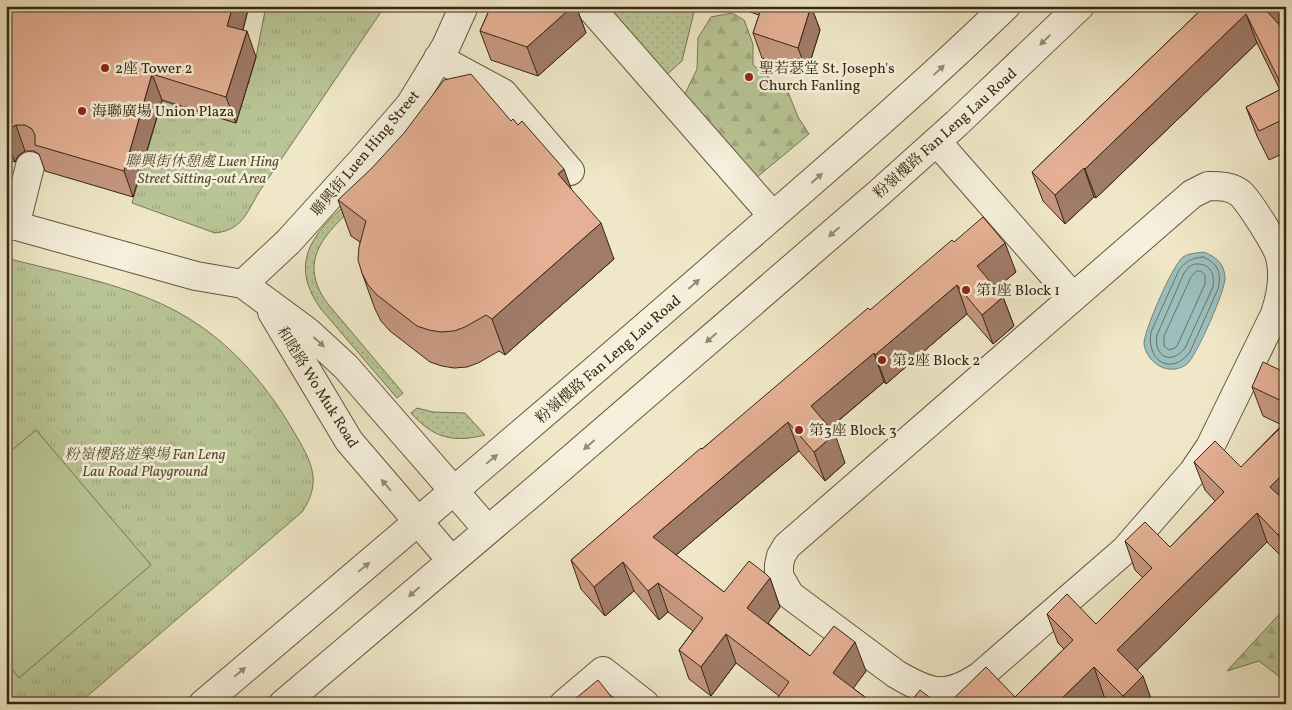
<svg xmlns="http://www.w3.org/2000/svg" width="1292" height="710" font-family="Vollkorn,'Noto Serif SC',serif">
<defs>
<pattern id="grass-dots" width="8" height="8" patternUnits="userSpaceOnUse" patternTransform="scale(1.25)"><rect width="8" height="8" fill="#b9c596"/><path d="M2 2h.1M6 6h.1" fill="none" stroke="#a0a980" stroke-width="1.8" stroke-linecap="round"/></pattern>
<pattern id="forest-firs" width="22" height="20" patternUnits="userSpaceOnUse" patternTransform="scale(1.25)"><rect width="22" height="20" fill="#b9c596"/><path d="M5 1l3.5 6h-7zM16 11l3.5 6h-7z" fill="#a0a980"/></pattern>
<pattern id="park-tufts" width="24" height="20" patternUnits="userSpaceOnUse" patternTransform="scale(1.25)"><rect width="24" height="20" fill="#b9c596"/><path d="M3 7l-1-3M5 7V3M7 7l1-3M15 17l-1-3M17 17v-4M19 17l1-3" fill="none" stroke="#a0a980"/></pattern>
</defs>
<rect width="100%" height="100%" fill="#efe7c7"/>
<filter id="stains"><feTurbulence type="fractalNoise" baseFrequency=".004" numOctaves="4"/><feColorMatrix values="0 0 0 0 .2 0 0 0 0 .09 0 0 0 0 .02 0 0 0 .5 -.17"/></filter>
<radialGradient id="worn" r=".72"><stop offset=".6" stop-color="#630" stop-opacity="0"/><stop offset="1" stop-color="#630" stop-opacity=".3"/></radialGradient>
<path fill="url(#grass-dots)" stroke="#787654" d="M616,6H690L695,8L682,61L664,77L610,18Z
M362,190L367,195C333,227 292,256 328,304L403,393L397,398L321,309C282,255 324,224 362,190Z
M417,408L433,412L465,413L485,435C453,443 433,438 411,413Z"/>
<path fill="url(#forest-firs)" stroke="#787654" d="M732,13L744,20L753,44V65L788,92L798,117L809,134L756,178L683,98L697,69L698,38L711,17Z
M1286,607V682L1259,661L1227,671Z"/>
<path fill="url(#park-tufts)" stroke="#787654" d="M266,6H385L259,192C246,214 242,230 215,233L132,203L162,101L236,123L256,57Z
M6,258C60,272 120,283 170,308C224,335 264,380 294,432C311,461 323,481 302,512L78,704H6Z"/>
<path fill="#b9c596" stroke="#787654" d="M36,430L151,565L19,678L6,662V444L12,450Z"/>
<path fill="#9cbebc" stroke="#748278" d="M1204,252C1216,257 1224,263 1225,277C1227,287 1196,357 1187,364C1170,377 1147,364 1144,344C1143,333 1173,264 1183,257C1189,253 1197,253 1204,252Z"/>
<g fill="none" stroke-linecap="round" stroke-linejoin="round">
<path stroke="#6a7266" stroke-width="1" d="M1203,257C1218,263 1222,273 1218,289L1190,352C1172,376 1146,362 1151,332L1179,270C1186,261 1192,258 1203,257Z
M1195,264C1210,263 1215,273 1213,287L1185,348C1171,366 1153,356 1157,335L1184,273L1189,267Z
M1197,271H1201L1205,275V284L1178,344L1175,348L1169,350L1164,346V336L1191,277Z"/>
<g stroke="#65573e" stroke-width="30">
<path id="minor" d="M589,6L773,216
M438,58L503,93L570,171
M937,142L1073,297
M1208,186C1220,186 1232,186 1241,194C1250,203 1277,245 1280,257C1285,277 1281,296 1275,314L1210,447L1193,472L1125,550L980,676C946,699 930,694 896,674L790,595L779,576V565L781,556L787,546L1192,194Z
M6,223L196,276L243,284L308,332L346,367L488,530
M15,226L30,166
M243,284L288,242L365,157L410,105L446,46L464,6
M272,312L349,441L451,560
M203,704C372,561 540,418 707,273C808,185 910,99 1006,6
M283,704L533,492L879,193L957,123L1080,6
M564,704L603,671L645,704"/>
</g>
<use href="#minor" stroke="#f5efdb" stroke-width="28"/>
</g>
<path fill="#c59780" stroke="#372711" d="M6,6H249L243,30L256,57L236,123L162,100L133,197L45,171L39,154L34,151H25L18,156L15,162L6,159Z
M491,6H576L586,33L538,76L491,60L480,31Z
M732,6H811L820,30L807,72L762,58L753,33L759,15Z
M1205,6H1286V16L1278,24L1286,32V152L1269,160L1257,136L1246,107L1280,90L1257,43L1096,198L1094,197L1065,224L1043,201L1032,172Z
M511,121L571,190L614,259L505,355L499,351L478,363L467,367L454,368L442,366L430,362L390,331L381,321L375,309L362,273L360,242L351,236L338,200Z
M954,242L1016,272L996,288L1003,297L1014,326L993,344L967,314L886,384L884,382L830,428L845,463L825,481L799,451L676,555L724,592L770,578L780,607L768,623L810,656L866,671L853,688L874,704H773L779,696L736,663L711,696L689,679L679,650L693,631L668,612L659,620L634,591L605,616L581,589L571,560L702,449Z
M1286,373V561L1267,542L1137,670L1153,704H1112L1104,696L1015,697L1064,649L1058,643L1047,614L1096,624L1143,578L1135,570L1125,541L1170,547L1215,501L1205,490L1194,462L1241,467L1282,425L1263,416L1252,387Z"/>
<path fill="#a07b68" stroke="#372711" d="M233,6H249L237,52L227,26Z
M573,6H576L586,33L538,76L527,47Z
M811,6L820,30L807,72L798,48Z
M1260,6H1286V16L1269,32Z
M1246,14L1257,43L1096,198L1085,169Z
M247,31L256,57L236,123L226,97Z
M152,74L162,100L133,197L124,171Z
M16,125L25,151L18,156L15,162L6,138V134L9,129Z
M1084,168L1094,197L1065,224L1055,195Z
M564,169L577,205L558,174Z
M601,223L614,259L505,355L492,319Z
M1005,243L1016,272L988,295L977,266Z
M957,285L967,314L886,384L875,355Z
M1003,297L1014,326L993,344L982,315Z
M874,353L884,382L821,435L811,406Z
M788,422L799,451L663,566L653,537Z
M835,434L845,463L825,481L814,452Z
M1286,471V511L1270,487Z
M1257,513L1267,542L1128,679L1117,650Z
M1286,528V555L1278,535Z
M623,562L634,591L605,616L594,587Z
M770,578L780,607L758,637L747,608Z
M658,583L668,612L659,620L648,591Z
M726,634L736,663L711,696L701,667Z
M855,642L866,671L844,701L833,673Z
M1094,667L1104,696L1096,704H1056Z
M1143,676L1153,704H1126L1123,696Z
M811,698L813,704H807Z"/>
<path fill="#e5b095" stroke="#372711" d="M6,6H233L227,26L247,31L226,97L152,74L124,171L35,145V135L32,129L25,125H16L9,129L6,134Z
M491,6H573L527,47L480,31Z
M762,6H811L798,48L753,33Z
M1205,6H1262L1286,32V118L1259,131L1246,107L1283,88L1246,14L1085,169L1084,168L1055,195L1032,172Z
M471,74L511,121L513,119L518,125L522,121L564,169L558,174L601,223L492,319L486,315L465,327L454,331L441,332L429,330L417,326L377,295L368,285L362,273L358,260L359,247L366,221L338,200L372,168L404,133L444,80Z
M983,217L1005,243L977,266L1003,297L982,315L957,285L875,355L874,353L811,406L835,434L814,452L788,422L653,537L724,592L749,561L766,574L770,578L747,608L810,656L834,626L855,642L833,673L874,704H819L811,698L807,704H773L789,682L726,634L701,667L679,650L703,618L658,583L648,591L623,562L594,587L571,560L701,448L702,449L868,308L870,310L952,240L954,242Z
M1263,362L1286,373V403L1252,387Z
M1286,422V471L1270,487L1286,502V528L1278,535L1257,513L1117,650L1143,676L1123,696L1094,667L1056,704H948L986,667L1015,697L1073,640L1047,614L1067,594L1096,624L1152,568L1125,541L1145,522L1170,547L1224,492L1194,462L1215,441L1241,467Z
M598,680L617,704H569Z
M920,690L938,704H909Z"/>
<defs><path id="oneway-solid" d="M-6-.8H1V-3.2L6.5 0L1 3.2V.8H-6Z" transform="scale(1.25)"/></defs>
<g fill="#968b76">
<use href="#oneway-solid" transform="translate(1045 40) rotate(136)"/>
<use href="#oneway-solid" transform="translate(939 70) rotate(-43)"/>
<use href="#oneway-solid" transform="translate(817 178) rotate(-41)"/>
<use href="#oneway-solid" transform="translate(834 232) rotate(139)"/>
<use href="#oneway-solid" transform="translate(694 284) rotate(-41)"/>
<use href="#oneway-solid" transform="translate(711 338) rotate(139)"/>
<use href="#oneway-solid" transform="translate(319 342) rotate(42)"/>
<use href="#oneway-solid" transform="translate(589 445) rotate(139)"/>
<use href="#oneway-solid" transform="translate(492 459) rotate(-40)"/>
<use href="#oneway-solid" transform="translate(386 485) rotate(-131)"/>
<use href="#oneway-solid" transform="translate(364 567) rotate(-40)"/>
<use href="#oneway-solid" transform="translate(414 592) rotate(139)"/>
<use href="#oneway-solid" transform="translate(240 672) rotate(-40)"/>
</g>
<g fill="#8f2418" stroke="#f5efdb" stroke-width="2">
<circle cx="105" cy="68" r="5"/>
<circle cx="749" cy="77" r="5"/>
<circle cx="82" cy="111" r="5"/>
<circle cx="966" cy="290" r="5"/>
<circle cx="882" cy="360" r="5"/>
<circle cx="799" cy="430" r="5"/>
</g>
<g text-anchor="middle" stroke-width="5" stroke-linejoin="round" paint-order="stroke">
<g font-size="15" fill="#372711" stroke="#f5efdb" text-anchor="start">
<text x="115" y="73">2座 Tower 2</text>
<text x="759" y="73">聖若瑟堂 St. Joseph's<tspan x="759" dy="17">Church Fanling</tspan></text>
<text x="92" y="116">海聯廣場 Union Plaza</text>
<text x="976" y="295">第1座 Block 1</text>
<text x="892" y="365">第2座 Block 2</text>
<text x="809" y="435">第3座 Block 3</text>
</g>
<g font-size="15" fill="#372711" stroke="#f5efdb">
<text transform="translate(945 133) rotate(-42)" y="5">粉嶺樓路 Fan Leng Lau Road</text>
<text transform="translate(365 153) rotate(-50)" y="5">聯興街 Luen Hing Street</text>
<text transform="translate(608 359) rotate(-41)" y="5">粉嶺樓路 Fan Leng Lau Road</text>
<text transform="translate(318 387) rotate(58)" y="5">和睦路 Wo Muk Road</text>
</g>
<g font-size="15" font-style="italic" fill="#584e32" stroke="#f5efdb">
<text x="202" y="166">聯興街休憩處 Luen Hing<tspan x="202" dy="17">Street Sitting-out Area</tspan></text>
<text x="145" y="459">粉嶺樓路遊樂場 Fan Leng<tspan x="145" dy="17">Lau Road Playground</tspan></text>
</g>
</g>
<rect width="1292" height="710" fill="none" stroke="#efe7c7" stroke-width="25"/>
<rect x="8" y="8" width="1277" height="695" fill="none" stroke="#372711" stroke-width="2.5"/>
<rect x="12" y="12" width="1267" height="685" fill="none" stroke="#372711"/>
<rect width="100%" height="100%" filter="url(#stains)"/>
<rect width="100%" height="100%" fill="url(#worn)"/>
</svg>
